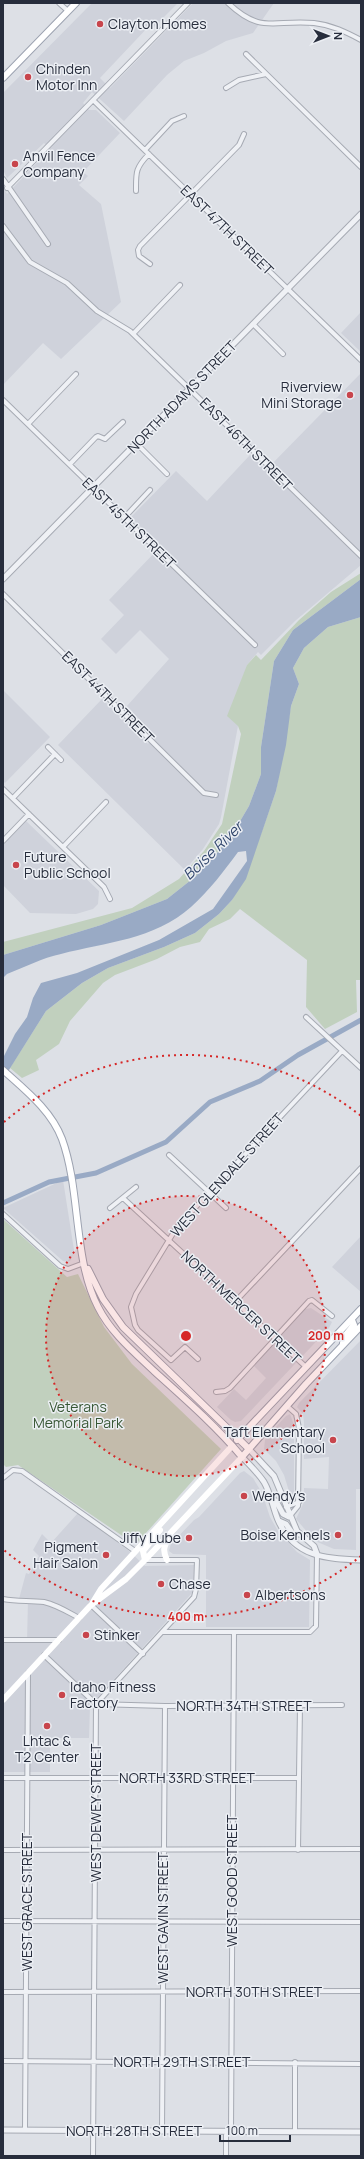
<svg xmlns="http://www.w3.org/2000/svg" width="364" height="2159" font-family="Manrope,sans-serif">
<rect width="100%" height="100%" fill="#dde0e6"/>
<path fill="#cfd2db" d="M92,3H178L154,27L151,24L100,78L110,88L193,3H274L253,33L226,41L204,53L184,61L167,75L124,121L92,92L83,103L89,110H96L120,133L83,172L88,176L79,185L101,204L121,302L61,359L43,343L3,385V187L7,194L50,149L44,143L7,178L3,170V93Z
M361,312V352L341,333Z
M361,373V565L295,621L261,655L258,652L247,665L238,726L221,817L219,824L203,849L185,870L58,745L102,699L148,744L155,736L127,706L169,659L140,630L116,654L101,639L124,615L109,600L160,547L131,517L176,471L207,501L250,455L266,470Z
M3,690L50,737L5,783L3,781Z
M26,821L99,891L98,904L93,909L76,914L30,913L3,885V844Z
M63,1180L74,1250L71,1260L67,1262L63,1261L3,1208Z
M361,1236V1292L332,1267Z
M311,1308L332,1322L329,1328L241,1421L235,1422L231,1420L217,1407L234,1389L246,1400L266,1378L254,1366L305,1309Z
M361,1340V1489H356V1550L334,1549L315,1541L296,1519L304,1502V1488L328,1489L329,1457L304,1459V1423L303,1414L297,1407L299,1403Z
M290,1414L294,1425V1496L292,1501L284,1475L276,1461L264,1449L265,1440L270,1433L286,1416Z
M244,1471L253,1478L262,1493L270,1517L278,1531L297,1552L310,1560L309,1627H206V1555L173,1554L169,1551L171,1544L194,1520L199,1517L240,1473Z
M78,1513L129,1551L145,1566L194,1565L192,1593L90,1706L89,1738H50V1772H3V1642H27L28,1600L19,1599L26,1573L29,1574L39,1556L33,1550L42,1534L51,1543Z"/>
<path fill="#c1d0be" d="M361,573V579L293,630L274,661L261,747V774L249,806L236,828L218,852L196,876L167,899L101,925L3,955V942L132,908L179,879L204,851L222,824L241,734L238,726L227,716L247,665L256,655L261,660L299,620L331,592Z
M361,617V980H356L357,1012L325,1029L306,1007L307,960L240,909L230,919L209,929L200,942L180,947L157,959L115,975L103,983L70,1021L59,1044L36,1060L39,1070L22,1078L10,1068L46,1011L82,983L108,968L164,947L195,933L219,914L232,900L261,834L276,791L291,706L299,684L293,668L304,648L328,627Z
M3,1219L67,1277L78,1274L104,1327L132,1364L221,1449L137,1543L124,1537L18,1465L6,1467L3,1464Z"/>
<path fill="#99aac5" d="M361,579V617L328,627L304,648L293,668L299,684L291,706L286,745L276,791L246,879L232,900L219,914L195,933L164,947L108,968L82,983L46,1011L9,1070L3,1076V1058L15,1034L27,1017L33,998L41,983L77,973L159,940L213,909L247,861L246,851L238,852C224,871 209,891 191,907C154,940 106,942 61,954C42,958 25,967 7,974L3,978V955L101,925L167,899L196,876L218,852L236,828L249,806L261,774V747L274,661L293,630Z"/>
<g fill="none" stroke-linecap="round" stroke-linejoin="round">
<path stroke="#99aac5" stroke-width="5" d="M3,1203L49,1182L96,1173L166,1142L210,1102L260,1081L298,1055L361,1020"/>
<g stroke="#a6aab3" stroke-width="6">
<path id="minor" d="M59,3L68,11
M228,3C262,35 274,19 314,23C332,25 346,32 361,40
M246,54L361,167
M226,88L239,80L266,74
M93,100L361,360
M145,150L172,121L184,116
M3,179L48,244
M7,188L188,3
M136,191C136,173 135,168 149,154
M3,226L30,262L67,283L97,311L130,331L361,556
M150,264L139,256L138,250L140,246L239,145L244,134
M253,324L283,354
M133,334L180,285
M3,400L255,645
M28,424L76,374
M136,443L167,474
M70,464L96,437L98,436L105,439L123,422
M124,518L150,490
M3,594L204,793L216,795
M48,747L61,760
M3,789L104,887L110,899
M13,798L55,754
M3,841L29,814
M63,847L106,802
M306,1017L361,1068
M169,1155L226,1208
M123,1198L306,1367
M110,1208L136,1187
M3,1214L60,1266L68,1269L84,1263
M235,1302L361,1168
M275,1338L309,1301L312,1300L332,1316
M198,1359L185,1347L171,1360L138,1330L135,1325L131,1307L136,1294L177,1227L342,1051
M216,1392L225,1391L230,1388L275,1339
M287,1406L296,1414L299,1428L298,1506L289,1517
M3,1478L13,1470L22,1471L135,1551
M286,1507L299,1502
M3,1599C18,1602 30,1600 44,1602C57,1605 68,1612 79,1618
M91,1605L143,1654
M163,1632H310L316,1626L317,1554
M3,1640H59
M44,1655L96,1704L165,1706L342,1705
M3,1778H299
M3,1850L361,1849
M298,1850L300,1705
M3,1921L361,1922
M3,1992L361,1991
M3,2061L361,2064
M25,2130L28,1673
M162,2131L165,1706
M295,2131V2062
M93,2156L96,1704L194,1597L196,1589L197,1560H145
M226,2156V2135L231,2131L234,1632"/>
</g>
<g stroke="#a6aab3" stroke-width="7">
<path id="tertiary" d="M3,579L361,214
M249,1449L274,1476L297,1531L314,1546L317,1554
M242,1457C250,1465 258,1473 264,1482C271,1494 273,1508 278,1520C294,1557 326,1559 361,1560
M272,1500L276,1501L283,1514L289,1517
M279,1521L286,1524L293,1534H300
M3,2130L361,2132"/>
</g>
<g stroke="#9da3b1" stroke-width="8">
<path id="primary" d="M3,78L76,3
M3,1070C25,1090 51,1110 62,1139C81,1191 73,1259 98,1307C111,1333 134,1352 155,1372C185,1399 216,1426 242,1457L306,1384L361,1326
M88,1269L103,1299L123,1327L249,1449
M343,1343L345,1336L354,1325L352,1320
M237,1440L361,1309"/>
</g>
<use href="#minor" stroke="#eff1f5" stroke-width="4"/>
<use href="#tertiary" stroke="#eff1f5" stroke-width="5"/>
<path stroke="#fff" stroke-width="6" d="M145,1560L143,1551L160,1530
M167,1560C162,1550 164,1546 170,1536
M93,1602L101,1589L232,1446
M3,1700L91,1605L126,1579L145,1560L242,1457"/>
<use href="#primary" stroke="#fff" stroke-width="6"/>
</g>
<circle cx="186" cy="1336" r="140" fill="#d62828" fill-opacity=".12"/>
<g fill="none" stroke="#d62828" stroke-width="2" stroke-dasharray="2 4">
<circle cx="186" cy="1336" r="140"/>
<path d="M361 1556A281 281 0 0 1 4 1550M4 1122A281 281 0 0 1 361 1116"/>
</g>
<g fill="#c8454c" stroke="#eceff4" stroke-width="1.5">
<circle cx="100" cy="24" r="4"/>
<circle cx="28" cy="77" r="4"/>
<circle cx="15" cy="164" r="4"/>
<circle cx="350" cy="395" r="4"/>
<circle cx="16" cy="865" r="4"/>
<circle cx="333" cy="1440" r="4"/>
<circle cx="244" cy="1496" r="4"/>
<circle cx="338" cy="1535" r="4"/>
<circle cx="189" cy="1538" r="4"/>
<circle cx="106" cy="1555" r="4"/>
<circle cx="161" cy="1584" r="4"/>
<circle cx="247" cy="1595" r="4"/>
<circle cx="86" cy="1635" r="4"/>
<circle cx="62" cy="1695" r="4"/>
<circle cx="47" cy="1726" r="4"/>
</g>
<g text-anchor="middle" stroke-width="3" stroke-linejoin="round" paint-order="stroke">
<g font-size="14" fill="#272d3c" stroke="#eceff4" text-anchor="start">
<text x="108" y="29">Clayton Homes</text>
<text x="36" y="74">Chinden<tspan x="36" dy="16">Motor Inn</tspan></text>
<text x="23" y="161">Anvil Fence<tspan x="23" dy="16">Company</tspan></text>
<text x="342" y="392" text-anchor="end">Riverview<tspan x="342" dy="16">Mini Storage</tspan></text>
<text x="24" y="862">Future<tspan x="24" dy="16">Public School</tspan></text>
<text x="325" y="1437" text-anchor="end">Taft Elementary<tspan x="325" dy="16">School</tspan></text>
<text x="252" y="1501">Wendy's</text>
<text x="330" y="1540" text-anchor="end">Boise Kennels</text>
<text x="181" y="1543" text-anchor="end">Jiffy Lube</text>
<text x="98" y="1552" text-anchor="end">Pigment<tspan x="98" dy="16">Hair Salon</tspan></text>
<text x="169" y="1589">Chase</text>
<text x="255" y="1600">Albertsons</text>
<text x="94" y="1640">Stinker</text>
<text x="70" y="1692">Idaho Fitness<tspan x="70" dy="16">Factory</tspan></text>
<text x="47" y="1746" text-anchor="middle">Lhtac &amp;<tspan x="47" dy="16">T2 Center</tspan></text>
</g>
<g font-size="14" fill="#272d3c" stroke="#eceff4">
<text transform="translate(227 230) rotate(44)" y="5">EAST 47TH STREET</text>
<text transform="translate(182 397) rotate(-46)" y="5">NORTH ADAMS STREET</text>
<text transform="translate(246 444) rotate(45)" y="5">EAST 46TH STREET</text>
<text transform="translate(129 523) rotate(44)" y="5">EAST 45TH STREET</text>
<text transform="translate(108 697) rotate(45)" y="5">EAST 44TH STREET</text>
<text transform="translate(227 1175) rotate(-48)" y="5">WEST GLENDALE STREET</text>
<text transform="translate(241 1307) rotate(43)" y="5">NORTH MERCER STREET</text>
<text x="244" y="1711">NORTH 34TH STREET</text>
<text x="187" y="1783">NORTH 33RD STREET</text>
<text transform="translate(96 1813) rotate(-90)" y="5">WEST DEWEY STREET</text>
<text transform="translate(232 1881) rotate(-90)" y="5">WEST GOOD STREET</text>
<text transform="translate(27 1902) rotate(-90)" y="5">WEST GRACE STREET</text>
<text transform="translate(163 1918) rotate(-90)" y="5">WEST GAVIN STREET</text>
<text x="254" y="1997">NORTH 30TH STREET</text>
<text x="182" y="2067">NORTH 29TH STREET</text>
<text x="134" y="2136">NORTH 28TH STREET</text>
</g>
<g font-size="14" fill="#385735" stroke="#eceff4">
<text x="78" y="1412">Veterans<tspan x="78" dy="16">Memorial Park</tspan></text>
</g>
<g font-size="15" font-style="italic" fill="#33486e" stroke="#eceff4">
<text transform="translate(213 851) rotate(-44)" y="5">Boise River</text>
</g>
</g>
<circle cx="186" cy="1336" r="6" fill="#d62828" stroke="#eceff4" stroke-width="2"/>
<g font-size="12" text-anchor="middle" font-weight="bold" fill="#d62828" stroke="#eceff4" stroke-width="3" stroke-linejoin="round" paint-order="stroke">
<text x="326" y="1340">200 m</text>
<text x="186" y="1621">400 m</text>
</g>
<rect width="364" height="2159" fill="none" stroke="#272d3c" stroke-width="8"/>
<g transform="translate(328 36) rotate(90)" stroke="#eceff4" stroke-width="3" paint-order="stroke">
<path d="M0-3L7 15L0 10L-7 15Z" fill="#272d3c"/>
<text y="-6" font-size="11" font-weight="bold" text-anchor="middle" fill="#272d3c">N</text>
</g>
<path d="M220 2135v6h70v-6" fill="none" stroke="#272d3c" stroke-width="2"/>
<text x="226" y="2135" font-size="12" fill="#272d3c" stroke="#eceff4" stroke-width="3" paint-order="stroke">100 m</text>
</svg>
